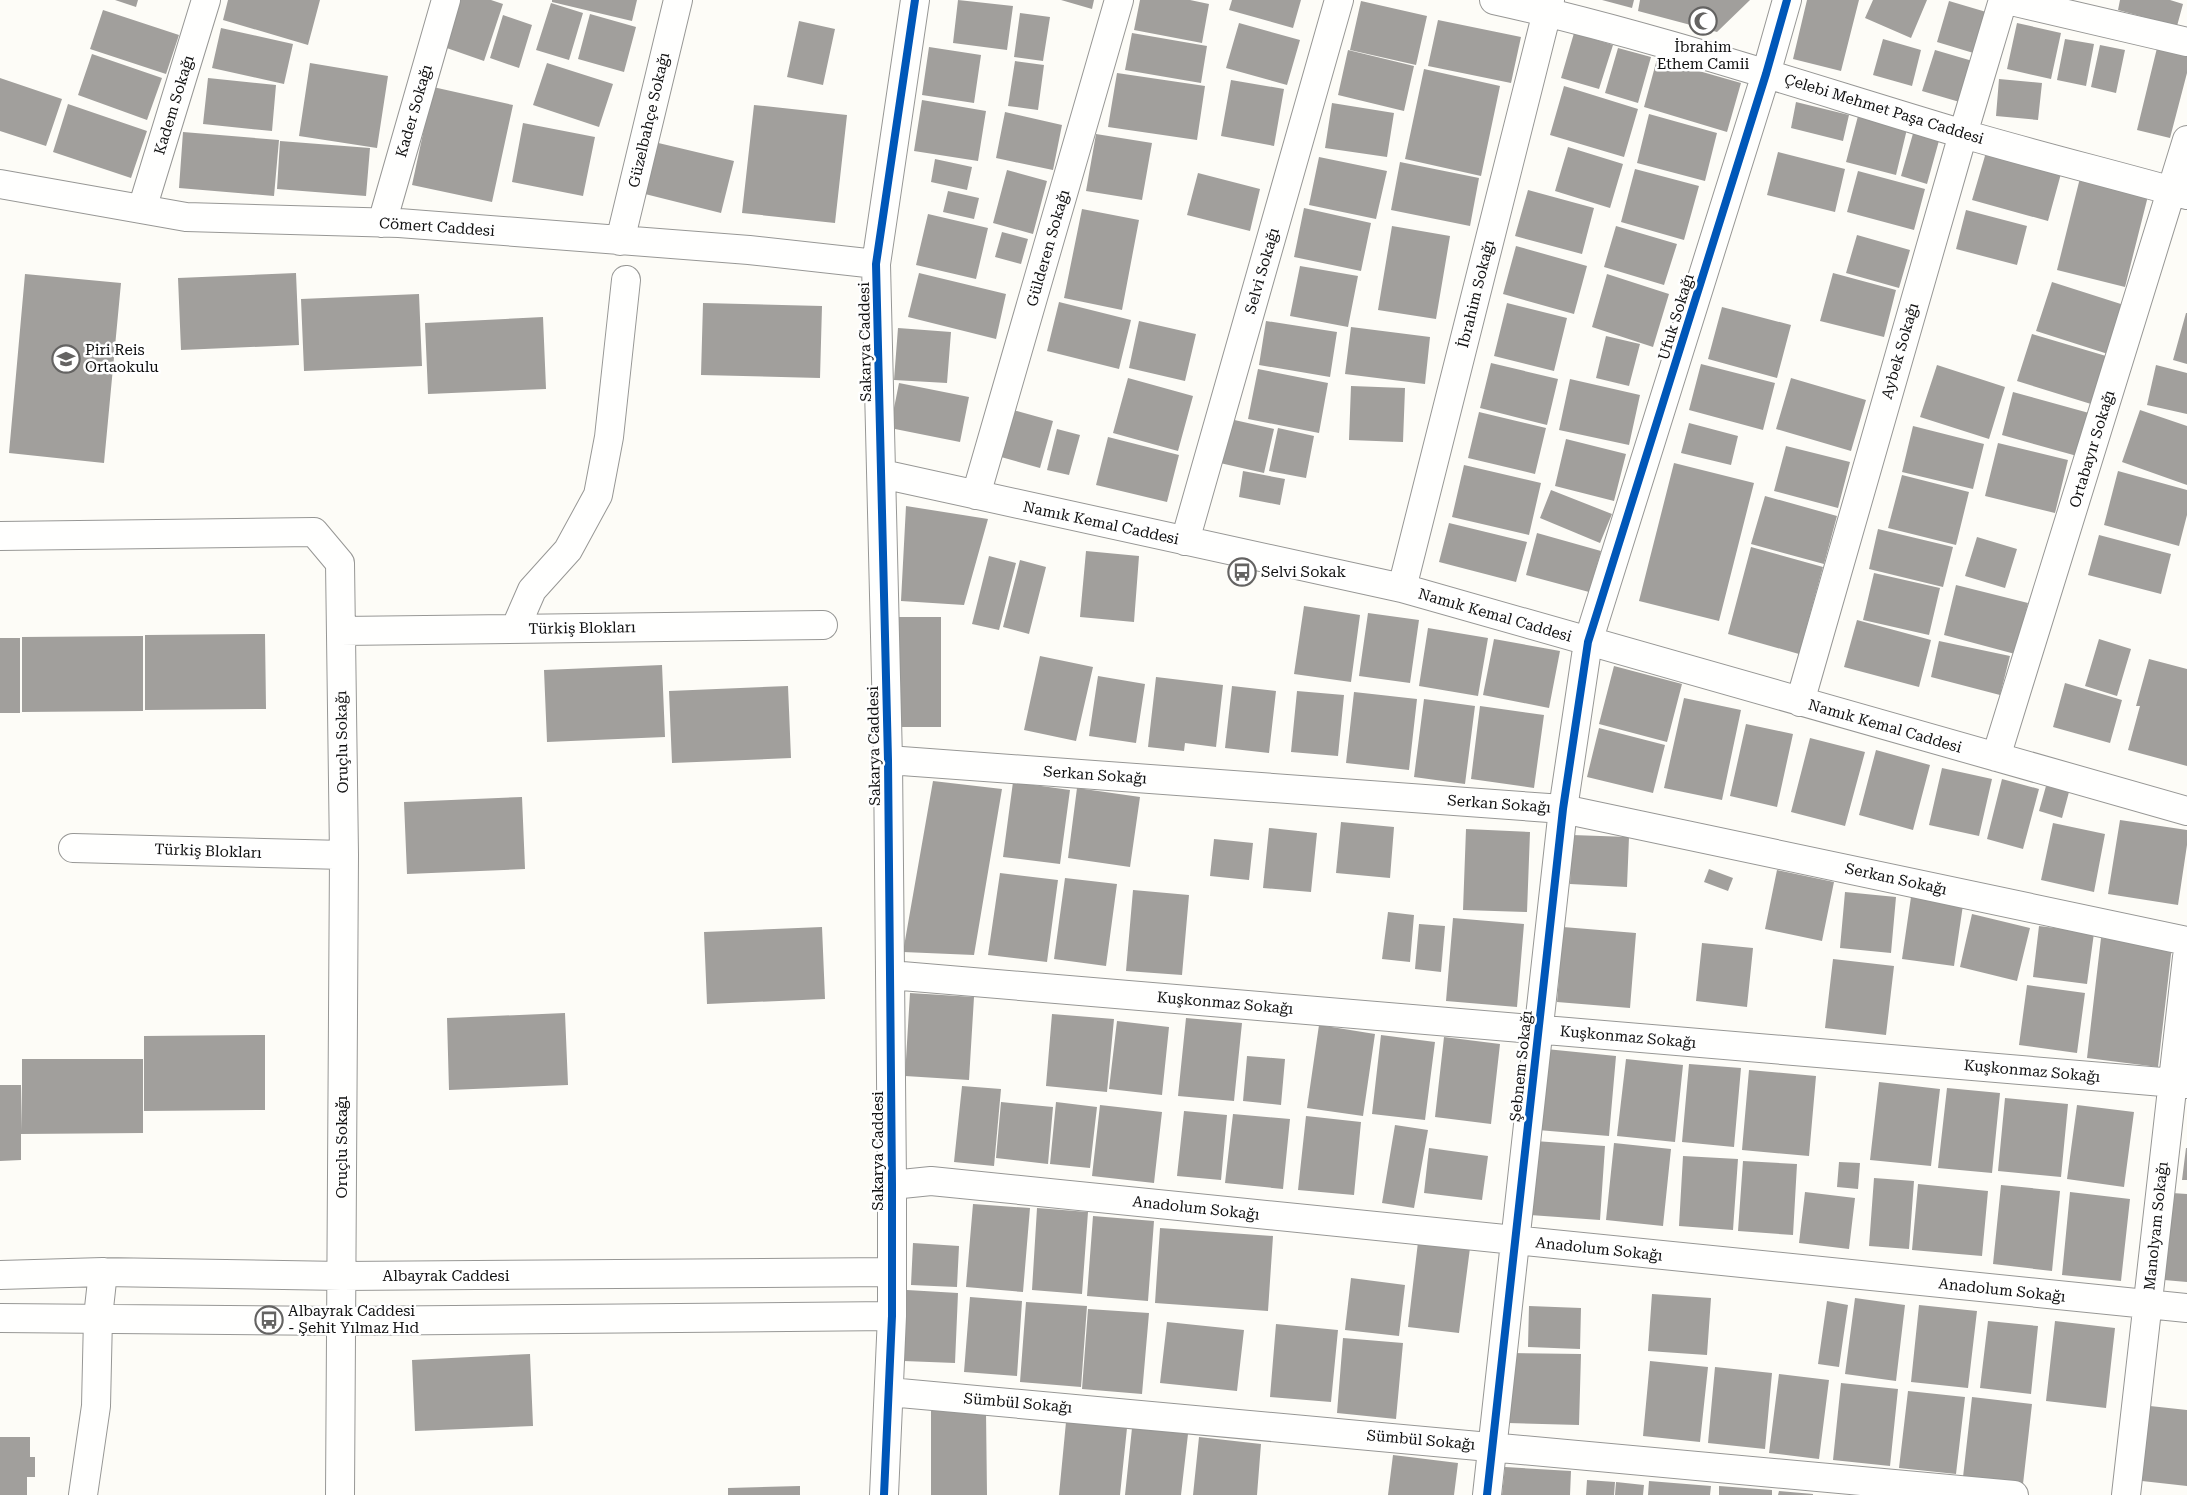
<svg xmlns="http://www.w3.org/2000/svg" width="2187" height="1495" font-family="'Roboto Serif',serif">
<rect width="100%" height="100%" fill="#fdfcf7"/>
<path fill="#a19f9c" d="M115,0H138L136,7Z
M228,0H320L308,45L223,20Z
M456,0H491L503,4L484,61L441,46Z
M552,0H637L632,21L552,2Z
M958,0L1013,6L1007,50L953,43Z
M1061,0H1094L1092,9Z
M1140,0H1190L1209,4L1202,43L1134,30Z
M1232,0H1301L1293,28L1229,10Z
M1602,0H1634L1632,8Z
M1640,0H1750L1717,32L1638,11Z
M1807,0H1859L1841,71L1793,59Z
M1873,0H1927L1911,38L1865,18Z
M2120,0H2170L2183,4L2177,26L2118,10Z
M1361,1L1427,16L1416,65L1350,50Z
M1949,1L1993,14L1980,55L1937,42Z
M551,3L583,13L569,60L536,50Z
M103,10L179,35L166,74L90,49Z
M1020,13L1050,17L1043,61L1014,57Z
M590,14L636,27L624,72L578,59Z
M503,15L532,25L519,68L490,58Z
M1438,20L1521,37L1511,83L1428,66Z
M799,21L835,29L823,85L787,77Z
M1239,23L1300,40L1287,85L1226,68Z
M2017,23L2061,33L2051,79L2007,69Z
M221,28L293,44L284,84L212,68Z
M1132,33L1207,46L1201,83L1125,70Z
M1574,33L1613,45L1599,89L1561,78Z
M1883,39L1921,50L1912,86L1873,75Z
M2065,39L2094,44L2086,86L2057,80Z
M2100,45L2125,50L2116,93L2091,87Z
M929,47L981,55L974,103L922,95Z
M1618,48L1651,57L1638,103L1605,93Z
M2157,48L2187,56V73L2170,138L2137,130Z
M1348,50L1414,66L1404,111L1338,95Z
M1935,50L1976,62L1963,103L1922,91Z
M92,54L162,78L147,120L78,95Z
M1657,59L1741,83L1727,132L1644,107Z
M1015,61L1044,65L1038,110L1008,106Z
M310,63L388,76L377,148L299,136Z
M547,63L613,84L599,127L533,105Z
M1424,69L1500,86L1481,176L1405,159Z
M1117,73L1205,86L1197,140L1108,127Z
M0,78L62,99L46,146L0,131Z
M208,78L276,85L272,131L203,124Z
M1999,79L2042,83L2038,120L1996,116Z
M1231,80L1284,89L1274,146L1221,136Z
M1564,86L1638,109L1624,157L1550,135Z
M433,87L513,105L492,202L412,185Z
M922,100L986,111L978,161L914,151Z
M1796,102L1849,115L1843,141L1791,128Z
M1332,103L1394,113L1387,157L1325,148Z
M68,104L147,131L131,178L53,152Z
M754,105L847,115L835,223L742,213Z
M1005,112L1062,125L1053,170L996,158Z
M1649,114L1717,133L1705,181L1637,163Z
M1858,116L1907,129L1896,175L1846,162Z
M523,123L595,137L583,196L512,182Z
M1914,130L1940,137L1927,184L1901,176Z
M183,132L279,140L274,196L179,188Z
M1096,134L1152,143L1142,200L1086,191Z
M280,141L370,148L366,196L277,189Z
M650,141L734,161L721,213L637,192Z
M1568,147L1623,164L1610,208L1555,191Z
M1987,149L2062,170L2048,221L1972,200Z
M1778,152L1845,169L1835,212L1767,195Z
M1319,157L1387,171L1376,219L1309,205Z
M935,159L972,167L967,190L931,182Z
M1400,162L1479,178L1470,226L1391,210Z
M1635,169L1699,186L1684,240L1621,222Z
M1007,170L1047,181L1033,234L993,223Z
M1858,171L1925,189L1914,230L1847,212Z
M1198,173L1260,189L1250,231L1187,215Z
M2080,178L2148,196L2125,287L2057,270Z
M1528,190L1594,208L1582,254L1515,236Z
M948,191L979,198L974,219L943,212Z
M1304,208L1371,223L1361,271L1294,257Z
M1082,209L1139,220L1122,310L1064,298Z
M1966,210L2027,226L2017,265L1956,249Z
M928,214L988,228L976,279L916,265Z
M1392,226L1450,236L1436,319L1378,310Z
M1616,226L1677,244L1664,285L1604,267Z
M1002,232L1028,239L1021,264L995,257Z
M1857,235L1910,250L1899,288L1846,273Z
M1516,246L1587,266L1574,314L1503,294Z
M1300,266L1358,276L1348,327L1290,316Z
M296,273L299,345L181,350L178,278Z
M919,273L1006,294L996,339L908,317Z
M1833,273L1896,290L1884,337L1820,321Z
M25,274L121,283L104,463L9,453Z
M1607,274L1669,294L1653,347L1592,327Z
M2052,282L2124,305L2108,354L2036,331Z
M419,294L422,366L304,371L301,299Z
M1059,302L1131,320L1119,369L1047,351Z
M703,303L822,306L820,378L701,375Z
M1507,303L1567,318L1554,371L1494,356Z
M1722,307L1791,325L1777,378L1708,359Z
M2186,313H2187V364L2173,360Z
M543,317L546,389L428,394L425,323Z
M1139,321L1196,334L1185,381L1129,368Z
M1266,321L1337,332L1330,377L1259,365Z
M1351,327L1430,337L1425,384L1345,374Z
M898,328L951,332L947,383L894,380Z
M2032,334L2106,356L2091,404L2017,381Z
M1606,336L1640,344L1629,386L1596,378Z
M1491,363L1558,379L1547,425L1480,408Z
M1701,364L1775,383L1763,430L1689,410Z
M1937,365L2005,387L1989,439L1920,417Z
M2156,365L2187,373V414L2147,405Z
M1258,369L1328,383L1319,433L1248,419Z
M1128,378L1193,396L1178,451L1113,433Z
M1791,378L1866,400L1851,451L1776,429Z
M1570,379L1640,395L1629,445L1559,430Z
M899,383L969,397L960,442L890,428Z
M1351,386L1405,388L1403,442L1349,440Z
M2013,392L2089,413L2077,456L2002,435Z
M1013,410L1053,421L1040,468L1001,457Z
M2140,410L2187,426V485L2122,462Z
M1479,412L1546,428L1535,474L1468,458Z
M1230,419L1274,429L1264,473L1220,463Z
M1689,423L1738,436L1731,465L1681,453Z
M1913,426L1984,444L1973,489L1902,472Z
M1278,428L1314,436L1306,478L1269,471Z
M1057,429L1080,435L1069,475L1047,470Z
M1108,437L1179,455L1167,502L1096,485Z
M1566,439L1626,454L1614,501L1555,486Z
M1998,443L2068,460L2055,513L1985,496Z
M1786,446L1850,462L1838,508L1774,491Z
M1674,463L1754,483L1719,621L1639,601Z
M1464,465L1541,483L1529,535L1452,517Z
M1243,471L1285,479L1280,505L1239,497Z
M2118,471L2187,490V515L2179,546L2104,525Z
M1902,475L1969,492L1956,545L1888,528Z
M1551,490L1612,514L1600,543L1540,518Z
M1765,496L1837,516L1824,564L1751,544Z
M906,506L988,519L964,605L901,601Z
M1449,523L1527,542L1516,582L1439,562Z
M1878,529L1953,547L1943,587L1869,569Z
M1537,533L1601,551L1589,592L1526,575Z
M2099,535L2171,554L2161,594L2088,575Z
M1977,537L2017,549L2005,588L1965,576Z
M1751,547L1823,567L1799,654L1728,634Z
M1086,551L1139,556L1134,622L1080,617Z
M989,556L1016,563L999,630L972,624Z
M1020,560L1046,567L1029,634L1003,627Z
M1874,573L1940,588L1929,635L1863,620Z
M1956,585L2028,603L2015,654L1944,635Z
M1304,606L1360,615L1351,682L1294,674Z
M1368,613L1419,620L1410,683L1359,676Z
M890,617H941V727H890Z
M1857,620L1931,640L1919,687L1844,667Z
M1428,628L1488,638L1478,696L1419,686Z
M265,634L266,709L145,710V635Z
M143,636V711L22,712V637Z
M0,638H20V713H0Z
M1494,639L1560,651L1549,708L1483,695Z
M2099,639L2131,649L2117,696L2085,686Z
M1939,641L2010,656L2000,695L1931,677Z
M1040,656L1093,667L1076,741L1024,730Z
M2149,659L2187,669V766L2128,750L2140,706H2136Z
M662,665L665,737L547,742L544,670Z
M1614,666L1682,684L1667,742L1599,724Z
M1098,676L1145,684L1136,743L1089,736Z
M1156,677L1223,685L1216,747L1185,743L1184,751L1148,747Z
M2065,683L2122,700L2110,743L2053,727Z
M788,686L791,758L672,763L669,691Z
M1232,686L1276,691L1269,753L1225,748Z
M1297,691L1344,695L1338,756L1291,752Z
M1354,692L1417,699L1409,770L1346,763Z
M1684,698L1741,710L1722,800L1664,788Z
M1424,699L1475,706L1465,784L1414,777Z
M1480,706L1544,715L1534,788L1471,779Z
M1746,724L1793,734L1777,807L1730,796Z
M1599,728L1665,745L1653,793L1587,777Z
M1810,738L1865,752L1845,826L1791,812Z
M1876,750L1930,765L1913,830L1859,815Z
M1942,768L1992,779L1979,836L1929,825Z
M2002,779L2039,789L2023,849L1987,839Z
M933,781L1002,789L974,955L903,952Z
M1013,782L1070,790L1060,864L1003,857Z
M2046,786L2069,792L2062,818L2039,811Z
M1077,788L1140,797L1130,867L1068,858Z
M522,797L525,869L407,874L404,802Z
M2120,820L2187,830V845L2178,905L2108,894Z
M1341,822L1394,827L1390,878L1336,873Z
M2053,823L2105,834L2094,892L2041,880Z
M1269,828L1317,833L1311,892L1263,888Z
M1466,829L1530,832L1527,912L1463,910Z
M1572,835L1629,837L1627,887L1570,884Z
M1214,839L1253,843L1249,880L1210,876Z
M1709,869L1733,878L1728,891L1704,882Z
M1777,870L1834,882L1822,941L1765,929Z
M1000,873L1058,880L1047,962L988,955Z
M1065,878L1117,884L1106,966L1054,959Z
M1133,890L1189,895L1182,975L1126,971Z
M1845,892L1896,897L1891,953L1840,948Z
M1911,897L1963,905L1954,966L1902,959Z
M1388,912L1414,915L1410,962L1382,959Z
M1972,914L2030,928L2017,981L1960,967Z
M1453,918L1524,924L1517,1007L1446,1001Z
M1419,924L1445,926L1441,972L1415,969Z
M2039,926L2094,933L2087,984L2033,977Z
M822,927L825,999L707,1004L704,932Z
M1563,927L1636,933L1630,1008L1557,1002Z
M2101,938L2172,946L2158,1067L2087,1058Z
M1702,943L1753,948L1747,1007L1696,1001Z
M1833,959L1894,966L1886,1035L1825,1028Z
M2027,985L2085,993L2077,1053L2019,1045Z
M910,993L974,997L969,1080L905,1076Z
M565,1013L568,1085L449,1090L447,1018Z
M1052,1014L1114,1019L1107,1092L1046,1086Z
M1186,1018L1242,1023L1234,1101L1178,1096Z
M1117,1021L1169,1027L1162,1095L1109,1089Z
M1319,1025L1375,1034L1363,1116L1307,1108Z
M265,1035V1110L144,1111V1036Z
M1381,1035L1435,1042L1425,1120L1372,1114Z
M1444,1037L1500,1044L1491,1124L1435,1117Z
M1546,1049L1616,1056L1609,1136L1538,1130Z
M1247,1056L1285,1059L1281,1105L1243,1101Z
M22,1059H143V1133L21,1134V1160L0,1161V1085H21L22,1131Z
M1626,1059L1683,1065L1675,1142L1617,1136Z
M1689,1064L1741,1068L1734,1147L1682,1142Z
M1749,1070L1816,1076L1809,1156L1742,1150Z
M1879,1082L1940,1089L1931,1166L1870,1160Z
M962,1086L1001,1089L994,1166L954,1162Z
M1947,1088L2000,1093L1992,1173L1938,1168Z
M2005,1098L2068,1104L2061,1177L1998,1171Z
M1001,1102L1053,1107L1048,1164L996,1158Z
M1056,1102L1097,1107L1090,1168L1050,1164Z
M1100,1105L1162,1112L1154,1183L1092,1176Z
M2077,1105L2134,1112L2124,1187L2067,1179Z
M1184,1111L1227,1115L1221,1180L1177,1176Z
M1233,1114L1290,1119L1283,1189L1225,1183Z
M1306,1116L1361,1122L1354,1195L1298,1190Z
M1395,1125L1428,1130L1414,1208L1382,1203Z
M1535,1141L1605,1146L1600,1220L1530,1215Z
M1614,1143L1671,1149L1663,1226L1606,1220Z
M1429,1148L1488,1156L1482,1200L1424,1193Z
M2186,1148H2187V1180H2182Z
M1683,1156L1738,1159L1733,1230L1679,1226Z
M1743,1161L1797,1164L1793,1235L1738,1231Z
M1839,1162L1860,1163L1858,1189L1837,1187Z
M1874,1178L1914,1181L1909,1249L1869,1246Z
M1918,1184L1988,1191L1982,1256L1912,1250Z
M2001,1185L2060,1191L2052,1271L1993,1264Z
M1805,1192L1855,1198L1849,1249L1799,1243Z
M2070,1192L2130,1199L2121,1281L2062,1275Z
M2172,1193L2187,1194V1282L2164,1280Z
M973,1204L1030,1208L1023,1292L966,1287Z
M1037,1208L1088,1212L1082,1294L1032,1290Z
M1093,1216L1154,1221L1148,1301L1087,1296Z
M1160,1228L1273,1236L1268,1311L1155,1303Z
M1418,1242L1470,1248L1459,1333L1408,1327Z
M913,1243L959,1246L957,1287L911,1285Z
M1351,1278L1405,1285L1399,1336L1345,1330Z
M907,1290L958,1293L955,1363L904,1361Z
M1652,1294L1711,1298L1707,1355L1648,1351Z
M970,1297L1022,1301L1017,1376L964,1372Z
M1855,1298L1905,1305L1896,1381L1845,1374Z
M1827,1301L1848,1305L1839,1367L1818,1364Z
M1026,1302L1087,1306L1081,1387L1020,1382Z
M1919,1305L1977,1311L1968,1388L1911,1382Z
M1529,1306L1581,1308L1580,1349L1528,1347Z
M1088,1309L1149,1313L1142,1394L1082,1389Z
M1988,1321L2038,1326L2031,1394L1980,1388Z
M2055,1321L2115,1328L2106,1408L2046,1401Z
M1167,1322L1244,1330L1237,1391L1160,1383Z
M1276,1324L1338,1330L1331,1402L1270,1397Z
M1343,1338L1403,1343L1396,1419L1337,1413Z
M1510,1353L1581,1354L1579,1425L1508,1423Z
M530,1354L533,1426L415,1431L412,1360Z
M1650,1361L1708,1367L1700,1442L1643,1436Z
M1715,1367L1772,1373L1765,1449L1708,1443Z
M1779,1374L1829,1380L1819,1459L1769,1453Z
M1841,1383L1898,1389L1890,1466L1833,1460Z
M1908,1391L1965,1397L1956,1474L1899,1468Z
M1972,1397L2032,1404L2023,1484L1963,1477Z
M2150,1406L2187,1410V1486L2142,1481Z
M931,1411H986L987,1495H931Z
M1066,1422L1127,1428L1120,1495H1059Z
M1132,1428L1188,1434L1181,1495H1125Z
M0,1437H30V1457H35V1477H27V1495H0Z
M1199,1437L1261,1444L1257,1495H1193Z
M1393,1455L1458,1463L1454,1495H1388Z
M1505,1467L1571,1471L1570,1495H1502Z
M1587,1480L1615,1482L1614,1495H1586Z
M1649,1481L1711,1486L1710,1495H1648Z
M1616,1482L1644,1485L1643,1495H1615Z
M800,1486V1495H728V1488Z
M1719,1486L1772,1490V1495H1719Z
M1779,1491L1813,1494V1495H1778Z"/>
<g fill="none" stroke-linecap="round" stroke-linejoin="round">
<g stroke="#979795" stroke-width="30">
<path id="minor" d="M1494,0C1652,35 1806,87 1960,133C2035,155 2112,174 2187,195
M2007,0L2187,42
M0,184L186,217L399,223L749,250L876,264
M142,209L206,0
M382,223L446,0
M620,241L678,0
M882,474L1402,588L2187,811
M976,495L1119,0
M0,536L314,532L340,563L344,855L340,1495
M1185,541L1339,0
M1402,588L1550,0
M515,629L532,590L568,550L598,495L609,437L626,280
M341,631L823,625
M1800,702L1963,134L2003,0
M1996,757L2187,140
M888,760L1563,809L2187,941
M73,848L344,855
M890,975L2187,1084
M892,1185L931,1181L2187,1308
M0,1275L103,1272L342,1276L892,1272
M0,1318L341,1321L892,1316
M889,1392L2014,1495
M83,1495L96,1406L98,1317L103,1272
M884,1495L892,1316V1185L888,760L876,264L915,0
M1487,1495L1563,809L1588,642L1766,74L1787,0
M2126,1495L2187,957"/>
</g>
<use href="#minor" stroke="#fffffe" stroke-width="28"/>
<g stroke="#fff" stroke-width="11">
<path id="cycleway" d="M884,1495L892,1316V1185L888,760L876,264L915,0
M1487,1495L1563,809L1588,642L1766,74L1787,0"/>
</g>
<use href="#cycleway" stroke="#0057b8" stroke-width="8"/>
</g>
<defs>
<g id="mosque-ring" transform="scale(1.4375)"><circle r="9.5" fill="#fff" stroke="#646362" stroke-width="1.5"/><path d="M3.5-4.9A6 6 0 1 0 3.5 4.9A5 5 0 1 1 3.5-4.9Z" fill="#646362"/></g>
<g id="school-ring" transform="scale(1.4375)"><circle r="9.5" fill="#fff" stroke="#646362" stroke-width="1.5"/><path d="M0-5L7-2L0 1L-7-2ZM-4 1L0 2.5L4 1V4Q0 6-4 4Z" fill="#646362"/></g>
<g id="bus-ring" transform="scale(1.4375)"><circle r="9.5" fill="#fff" stroke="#646362" stroke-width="1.5"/><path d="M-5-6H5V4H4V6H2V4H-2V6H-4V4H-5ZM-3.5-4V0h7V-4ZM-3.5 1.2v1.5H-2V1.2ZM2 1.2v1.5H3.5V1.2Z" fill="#646362"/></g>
</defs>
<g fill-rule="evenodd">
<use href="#mosque-ring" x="1703" y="21"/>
<use href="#school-ring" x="66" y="359"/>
<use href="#bus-ring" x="1242" y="572"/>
<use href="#bus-ring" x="269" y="1320"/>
</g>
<g text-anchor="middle" stroke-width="5" stroke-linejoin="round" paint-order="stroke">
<g font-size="15" fill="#111" stroke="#fff" text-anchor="start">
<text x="1703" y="52" text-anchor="middle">İbrahim<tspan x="1703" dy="17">Ethem Camii</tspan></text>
<text x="85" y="355">Piri Reis<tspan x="85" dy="17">Ortaokulu</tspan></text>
<text x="1261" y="577">Selvi Sokak</text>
<text x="288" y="1316">Albayrak Caddesi<tspan x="288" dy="17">- Şehit Yılmaz Hıd</tspan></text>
</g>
<g font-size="15" fill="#111" stroke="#fff">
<text transform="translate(174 105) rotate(-73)" y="5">Kadem Sokağı</text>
<text transform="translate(1884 109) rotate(17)" y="5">Çelebi Mehmet Paşa Caddesi</text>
<text transform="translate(414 111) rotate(-74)" y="5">Kader Sokağı</text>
<text transform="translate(649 120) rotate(-77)" y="5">Güzelbahçe Sokağı</text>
<text transform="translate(437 227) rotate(4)" y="5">Cömert Caddesi</text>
<text transform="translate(1048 248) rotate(-74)" y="5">Gülderen Sokağı</text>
<text transform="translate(1262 271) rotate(-74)" y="5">Selvi Sokağı</text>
<text transform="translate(1476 294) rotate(-76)" y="5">İbrahim Sokağı</text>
<text transform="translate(1676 317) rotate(-73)" y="5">Ufuk Sokağı</text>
<text transform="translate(865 342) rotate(-91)" y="5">Sakarya Caddesi</text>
<text transform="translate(1900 351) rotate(-74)" y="5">Aybek Sokağı</text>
<text transform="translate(2092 449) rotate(-73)" y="5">Ortabayır Sokağı</text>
<text transform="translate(1101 523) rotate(12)" y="5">Namık Kemal Caddesi</text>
<text transform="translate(1495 615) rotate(16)" y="5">Namık Kemal Caddesi</text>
<text transform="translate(582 628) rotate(-1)" y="5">Türkiş Blokları</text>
<text transform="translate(1885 726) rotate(16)" y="5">Namık Kemal Caddesi</text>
<text transform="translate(342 742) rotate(-91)" y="5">Oruçlu Sokağı</text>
<text transform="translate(874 746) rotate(-91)" y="5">Sakarya Caddesi</text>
<text transform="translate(1095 775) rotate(4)" y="5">Serkan Sokağı</text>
<text transform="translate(1499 804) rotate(4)" y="5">Serkan Sokağı</text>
<text transform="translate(208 851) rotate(2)" y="5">Türkiş Blokları</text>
<text transform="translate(1896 879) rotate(12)" y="5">Serkan Sokağı</text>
<text transform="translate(1225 1003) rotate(5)" y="5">Kuşkonmaz Sokağı</text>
<text transform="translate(1628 1037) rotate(5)" y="5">Kuşkonmaz Sokağı</text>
<text transform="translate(1521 1066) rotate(-84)" y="5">Şebnem Sokağı</text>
<text transform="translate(2032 1071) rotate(5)" y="5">Kuşkonmaz Sokağı</text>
<text transform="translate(342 1147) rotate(-90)" y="5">Oruçlu Sokağı</text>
<text transform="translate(878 1151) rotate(-90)" y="5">Sakarya Caddesi</text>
<text transform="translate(1196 1208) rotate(6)" y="5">Anadolum Sokağı</text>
<text transform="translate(2156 1226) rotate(-84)" y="5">Manolyam Sokağı</text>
<text transform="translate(1599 1249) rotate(6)" y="5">Anadolum Sokağı</text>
<text x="446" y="1281">Albayrak Caddesi</text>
<text transform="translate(2002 1290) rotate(6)" y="5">Anadolum Sokağı</text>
<text transform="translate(1018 1403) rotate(5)" y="5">Sümbül Sokağı</text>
<text transform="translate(1421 1440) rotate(5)" y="5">Sümbül Sokağı</text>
</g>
</g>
</svg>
